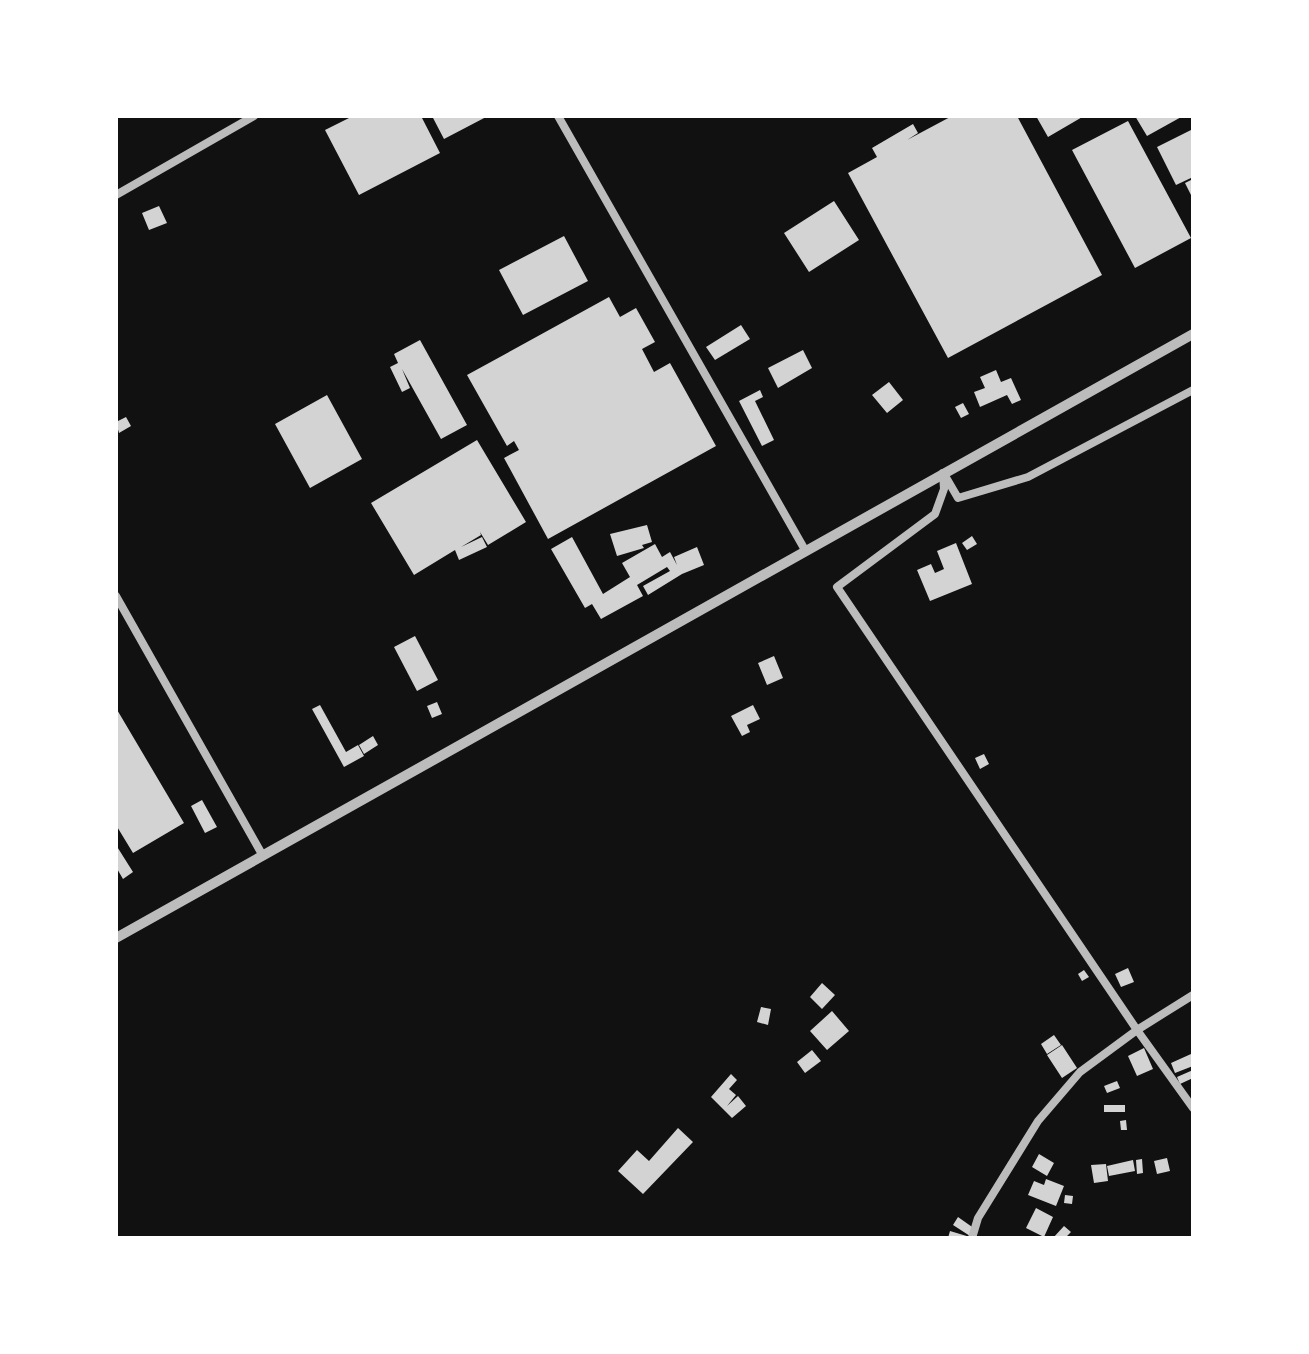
<svg xmlns="http://www.w3.org/2000/svg" width="1309" height="1354" font-family="'Varela Round',sans-serif">
<rect width="100%" height="100%" fill="#111"/>
<path fill="#d3d3d3" d="M353,116H421L440,153L359,195L325,130Z
M432,116H488L444,139Z
M952,116H1017L1102,275L948,358L848,173L877,157L872,148L913,124L918,133L907,140Z
M1036,116H1084L1048,137Z
M1135,116H1183L1147,136Z
M1128,121L1191,238L1135,268L1072,150Z
M1193,129V177L1176,185L1157,147Z
M1193,179V199L1185,183Z
M834,201L859,240L809,272L784,233Z
M159,206L167,223L149,230L142,213Z
M564,236L588,281L523,315L499,270Z
M609,297L620,317L636,308L655,342L642,349L654,372L670,363L716,446L548,539L504,458L519,450L514,441L507,446L467,375Z
M741,325L750,339L715,360L706,347Z
M420,340L467,425L441,439L402,369L410,388L402,392L390,367L398,363L394,354Z
M803,350L812,368L778,388L768,368Z
M996,370L1001,382L1011,378L1021,400L1012,404L1007,395L980,407L974,392L985,388L980,377Z
M889,382L903,400L887,413L872,395Z
M760,390L763,397L755,401L774,440L762,446L739,401Z
M327,395L362,459L310,488L275,424Z
M963,403L969,414L961,418L955,407Z
M126,417L131,426L119,433L116,422Z
M477,440L526,522L488,545L480,532L481,535L461,547L482,537L487,547L459,560L455,550L414,575L371,503Z
M647,525L652,542L642,545L644,548L617,556L610,534Z
M972,536L977,544L967,550L962,543Z
M572,537L603,594L630,577L622,563L655,544L662,557L670,552L677,565L674,557L697,547L704,565L682,574L648,595L643,586L670,571L667,567L637,585L643,596L601,619L592,604L585,608L551,549Z
M956,543L972,584L930,601L917,570L931,564L935,573L944,569L937,551Z
M415,636L438,680L417,691L394,647Z
M774,656L783,678L767,685L758,663Z
M437,702L442,714L432,718L427,706Z
M320,705L346,752L358,745L364,756L344,767L312,709Z
M753,705L760,719L747,725L750,732L742,736L731,716Z
M116,708L184,823L133,853L116,825Z
M373,736L378,745L364,754L359,745Z
M984,754L989,764L980,769L975,758Z
M202,800L217,827L205,833L191,806Z
M116,845L133,872L123,879L116,867Z
M1128,968L1134,982L1121,987L1115,974Z
M1084,970L1089,977L1082,981L1078,974Z
M822,983L835,995L822,1009L810,997Z
M761,1007L771,1009L768,1025L757,1022Z
M832,1011L849,1031L827,1050L810,1031Z
M1054,1035L1061,1045L1047,1054L1041,1044Z
M1062,1045L1077,1068L1062,1078L1047,1055Z
M1144,1048L1153,1069L1137,1076L1128,1056Z
M812,1050L821,1061L805,1073L797,1062Z
M1191,1054L1193,1066L1175,1073L1171,1063Z
M1193,1070V1078L1180,1084L1177,1077Z
M731,1074L737,1080L729,1089L736,1095L727,1106L738,1096L746,1106L732,1118L711,1097Z
M1117,1081L1120,1088L1107,1093L1104,1086Z
M1104,1105H1125V1112H1104Z
M1126,1120L1127,1130H1121L1120,1121Z
M678,1128L693,1142L643,1194L618,1171L637,1150L649,1161Z
M1039,1154L1054,1163L1047,1176L1032,1167Z
M1167,1158L1170,1171L1157,1174L1154,1161Z
M1142,1159L1143,1173L1137,1174L1136,1160Z
M1133,1160L1135,1171L1109,1176L1107,1166Z
M1106,1164L1108,1181L1094,1183L1091,1165Z
M1046,1179L1064,1186L1056,1206L1028,1195L1034,1181L1044,1185Z
M1065,1195L1073,1196L1072,1204L1064,1203Z
M1036,1208L1053,1217L1044,1237L1026,1228Z
M958,1217L975,1229L970,1236L953,1225Z
M1064,1226L1071,1232L1065,1238H1053Z
M950,1231L970,1237V1238H948Z"/>
<g fill="none" stroke-linecap="round" stroke-linejoin="round">
<path stroke="#bcbcbc" stroke-width="8" d="M558,116L805,550
M116,195L254,116
M943,473L944,489L935,514L837,587L1137,1030L1193,1108
M944,474L958,498L1028,477L1193,390
M116,596L263,856
M972,1238L978,1218L1038,1121L1080,1072L1137,1030L1193,995"/>
<path stroke="#bcbcbc" stroke-width="10" d="M116,938L1193,334"/>
</g>
<rect width="1309" height="1354" fill="none" stroke="#ffffff" stroke-width="236"/>
</svg>
